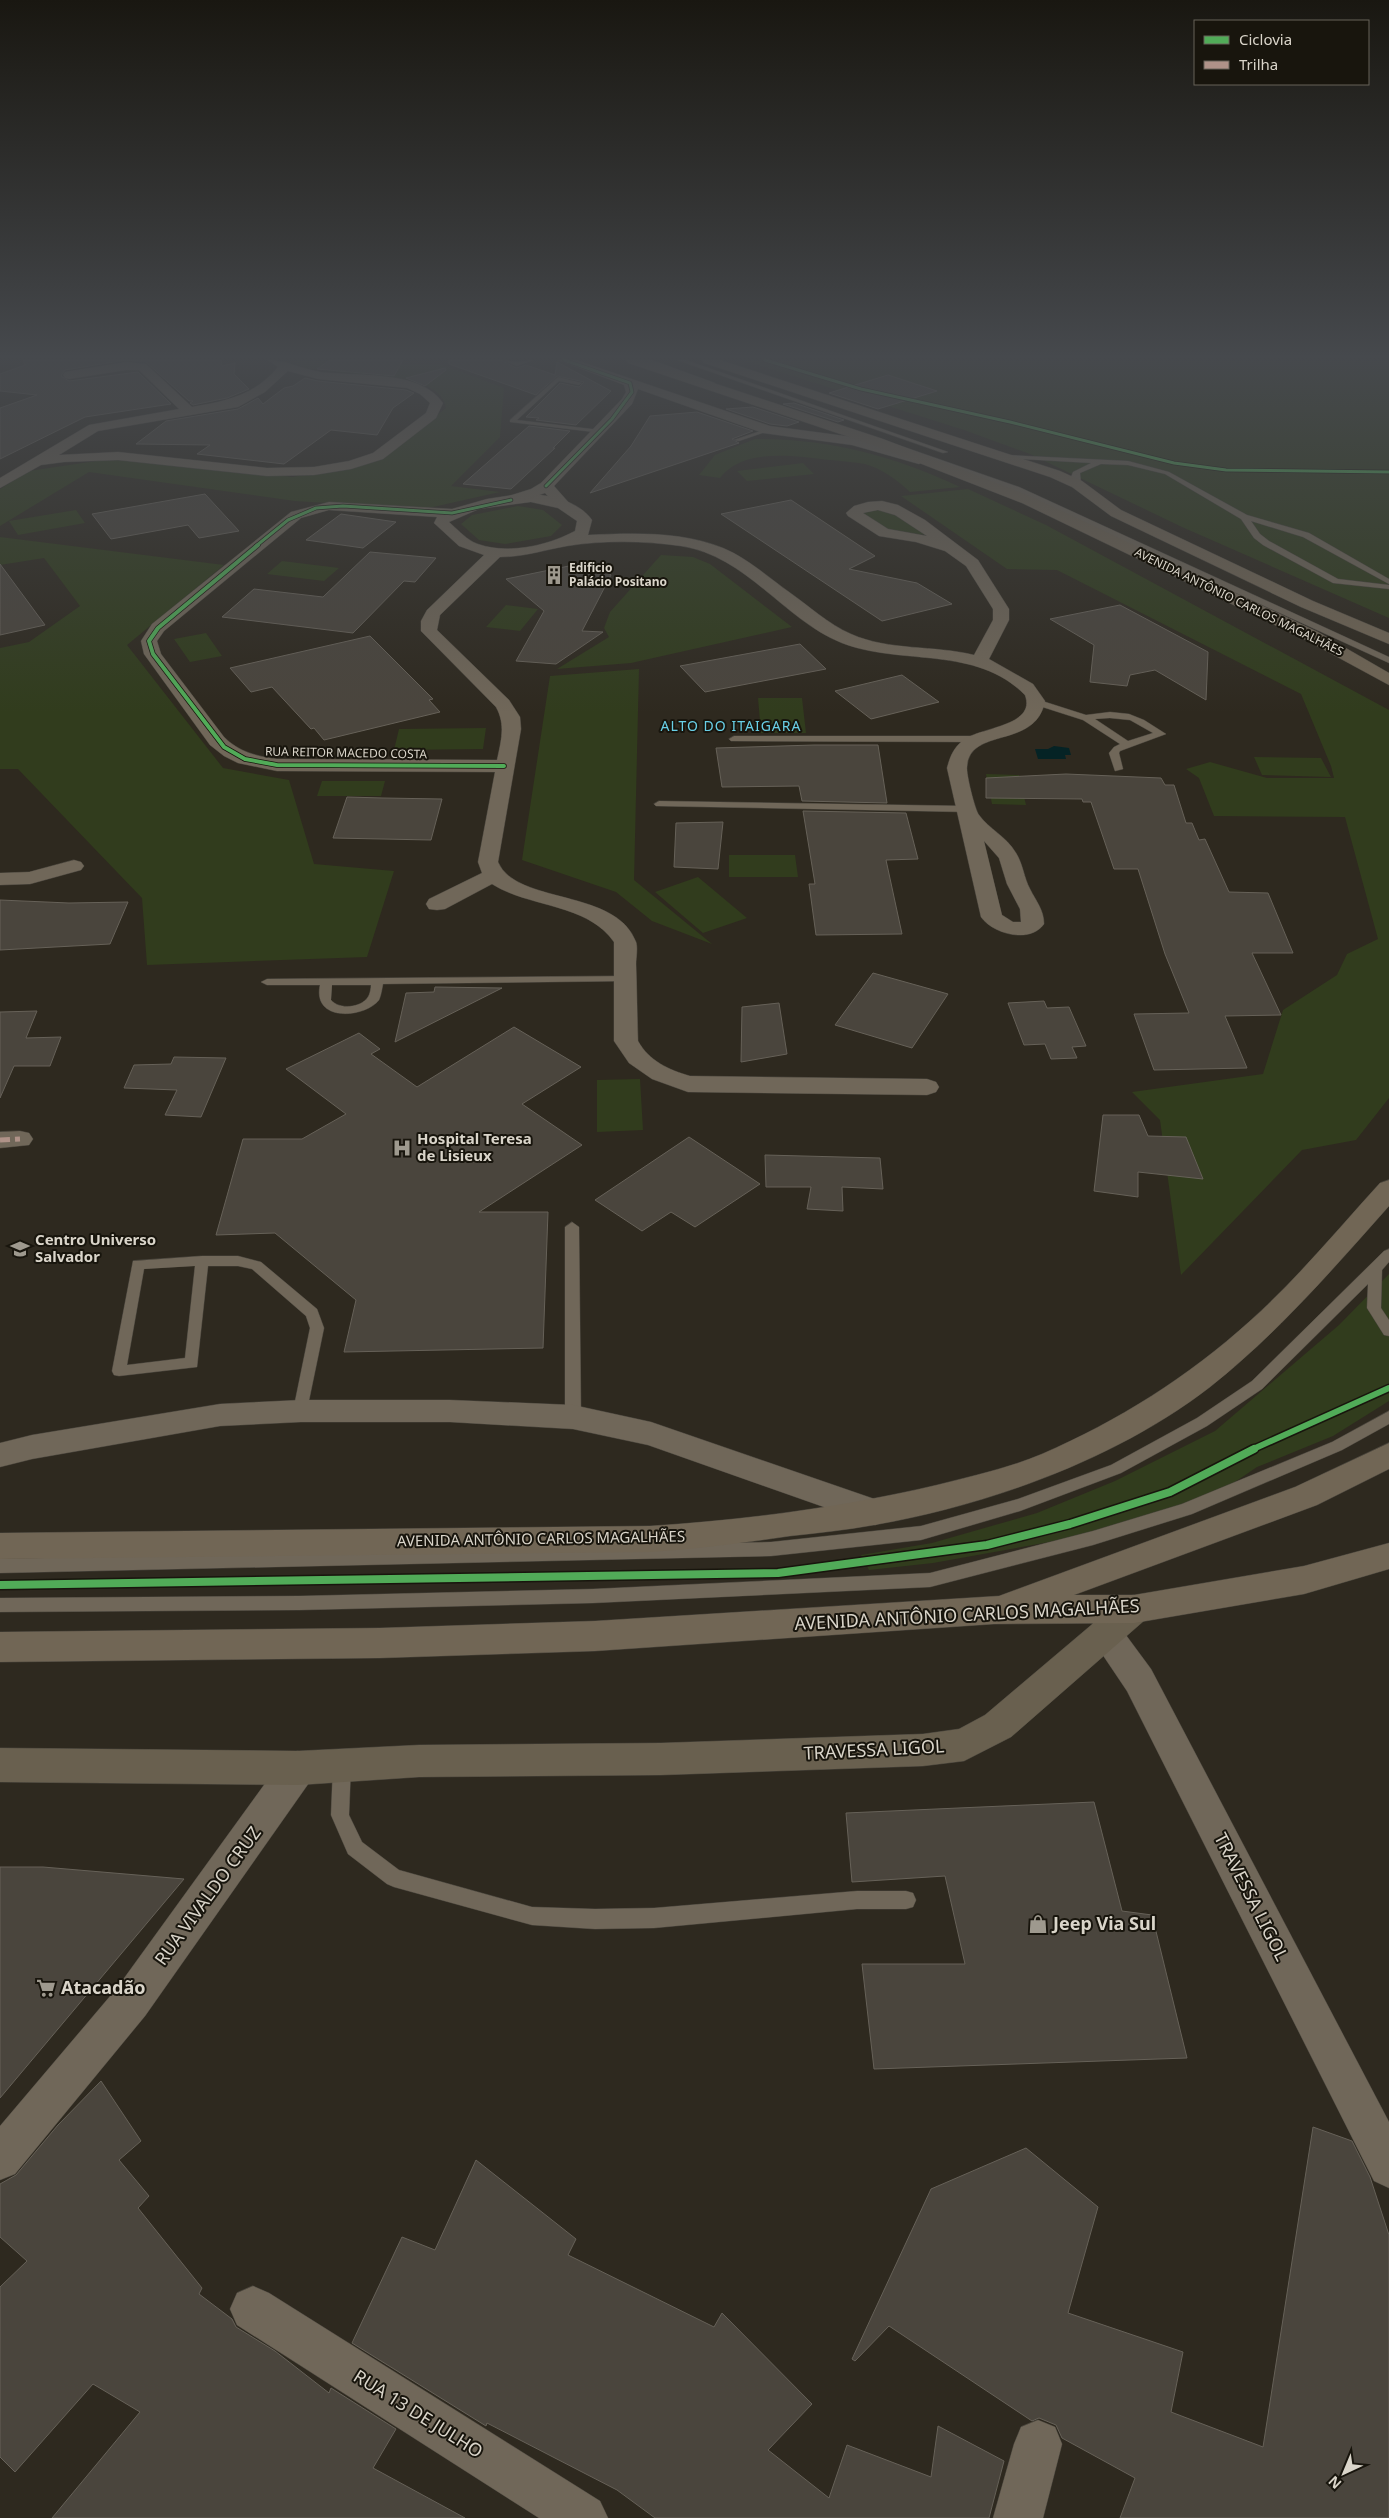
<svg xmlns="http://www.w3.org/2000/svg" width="1389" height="2518" font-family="'Noto Sans',sans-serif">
<rect width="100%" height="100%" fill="#2e291f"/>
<path fill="#313c1d" d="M292,360H364L400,365H443L504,388L500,437L451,486L500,492L424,509L295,501L89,472L0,526V489L29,471L103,460L125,459L293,477L378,461L446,408C444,392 426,385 413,381L303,368Z
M742,360H1389V618L1182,527L1030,454L964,430Z
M755,439C831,439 891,455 960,487L910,492C897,480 883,469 865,464C854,462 841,461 830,460C797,456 743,447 720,478L699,475L715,455Z
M803,463L814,474L747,481L737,471Z
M968,489L1046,525L1389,710V1098L1356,1140L1302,1150L1181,1275L1160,1120L1132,1092L1263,1074L1283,1010L1337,975L1347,954L1378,939L1345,817L1214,816L1199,778L1186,769L1210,762L1267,778H1334L1331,766L1301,694L1057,570L1007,569L901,496Z
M518,506L543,510L562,525L551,536L505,544L479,540L461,524L472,515Z
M885,509L927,535L891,531L862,514L863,512Z
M76,510L85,523L18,535L9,521Z
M0,537L224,565L127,645L223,768L289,780L314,864L394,871L367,957L147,965L142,898L18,769H0V648L29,642L80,606L44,558L0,565Z
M661,555L693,557L710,564L792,627L631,663L557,669L609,637L604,628L610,612Z
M282,561L339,568L324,581L267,574Z
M506,605L538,609L520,631L486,627Z
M206,633L222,656L190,662L174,639Z
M639,669L634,880L712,944L652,921L616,892L522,860L550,676Z
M758,698H802L806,733H761Z
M486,728L483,749L394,750L399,729Z
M1254,757L1321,758L1331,777L1262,775Z
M986,774L1019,775L1026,805L992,804Z
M322,781H385L381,796H317Z
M729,855H795L798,877H729Z
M698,877L747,918L703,933L655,892Z
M640,1079L643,1130L597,1132V1080Z
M1389,1274V1401L1333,1436L1257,1467L1182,1518L933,1563L869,1570L861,1555L932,1543L1037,1513L1115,1481L1215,1431L1339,1325Z"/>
<path fill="#052325" d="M1054,746L1069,748L1071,755H1065L1066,759H1038L1035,749H1048Z"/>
<path fill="#4a453d" stroke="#666158" d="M23,360H221L222,366L235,363L234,374L249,389L227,398L193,405L190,403L193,401H189L146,362L126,360L65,370L61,376L69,381L138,372L171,404L85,417L0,459V408L37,395L0,391V374L25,365Z
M330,360H403L394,376L317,369Z
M449,360H501L516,368L526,365L555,375L557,362L611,391L576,425L536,420L539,418L526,417L560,383L579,387L584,382L557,376L536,395L449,364Z
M445,368L446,370L425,386L406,378Z
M888,375L937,391L878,409L829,393Z
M305,378L318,381L406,390L414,393L393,408L377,435L331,430L284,464L197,454L210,445L136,444L166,421L238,409L258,398L263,404L284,388L293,386Z
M794,403L844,420L838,422L783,404Z
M753,407L799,422L787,426L770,424L726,409Z
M697,412L753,431L732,439L739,443L590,493L631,446L650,416Z
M529,426L570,431L553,448H555L511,489L463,484Z
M205,494L239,531L199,538L188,525L111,539L92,514Z
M791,500L875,556L849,569L917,583L952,604L882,621L721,514Z
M341,514L396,522L363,548L306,540Z
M370,552L436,558L415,582L404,581L353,633L222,617L254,589L323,597Z
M593,561L611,575L582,631L603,632L556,664L516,661L544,611L506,579Z
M0,564L45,625L0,635Z
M1120,605L1208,652L1206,700L1155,670L1130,675L1127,686L1090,682L1094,645L1050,619Z
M370,636L433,699L429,700L440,712L324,740L314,728L311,729L272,687L251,692L230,668Z
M800,644L826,669L705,692L680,666Z
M902,675L939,702L871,719L835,691Z
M814,745H878L887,803L802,801L799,786L722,787L716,748Z
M1066,774L1161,778L1165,785H1174L1186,823H1192L1199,840L1205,839L1229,892L1268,893L1293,953H1252L1281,1015L1225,1016L1247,1068L1154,1070L1134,1014L1189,1013L1165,954L1138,869H1114L1091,802H1083L1082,799L986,798V778Z
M347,797L383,798L442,799L431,840L333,838Z
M803,811L906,813L918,859L886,860L902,934L816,935L809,884H815Z
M723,822L718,869L674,867L676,823Z
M0,900L69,903L128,902L110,944L0,950Z
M873,973L948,994L912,1048L835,1025Z
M435,987L502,988L395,1042L406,993L434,992Z
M1044,1001L1047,1008L1069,1007L1086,1046L1072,1047L1077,1058L1051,1059L1045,1044L1024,1045L1008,1003Z
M779,1003L787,1054L741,1062L742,1007Z
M37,1011L26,1038L61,1037L50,1066H14L0,1098V1012Z
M514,1027L581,1067L522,1104L582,1145L479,1212H548L543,1348L344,1352L356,1300L275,1233L216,1235L243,1139H302L346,1114L286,1069L359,1033L380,1049L371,1054L417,1087Z
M174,1057L226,1058L201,1117L165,1115L177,1090L124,1088L134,1065L171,1064Z
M1103,1115H1139L1148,1136L1186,1137L1203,1179L1138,1172V1197L1094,1191Z
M689,1137L760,1184L695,1227L671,1212L642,1231L595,1200Z
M765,1155L880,1158L883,1189L842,1187L843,1211L807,1209L811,1187H766Z
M1094,1802L1122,1911L1152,1915L1187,2058L874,2069L862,1964H965L945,1876L852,1882L846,1813Z
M0,1867H43L184,1879L0,2098Z
M101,2081L141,2141L119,2160L149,2196L138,2208L202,2288L199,2294L232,2319L236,2327L275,2351L329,2393L331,2388L396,2429L373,2468L465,2518H52L140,2412L93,2384L15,2472L0,2457V2287L27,2261L0,2237V2184L16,2175L58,2125Z
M1313,2127L1352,2141L1370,2177L1389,2235V2518H1120L1135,2478L1062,2438L1056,2425L1039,2418L1032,2421L889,2326L855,2361L852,2359L931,2189L1026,2148L1098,2207L1068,2313L1183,2352L1171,2412L1263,2447Z
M476,2160L576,2239L568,2255L714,2327L722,2313L812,2404L768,2450L829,2498L847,2445L931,2477L938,2426L1004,2461L989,2518H655L617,2490L487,2423L486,2426L352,2343L402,2237L435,2250Z"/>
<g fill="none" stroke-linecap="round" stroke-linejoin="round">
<g stroke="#48443c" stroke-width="1">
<path id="service" d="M503,360L517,362L533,360L517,366Z
M643,360H652L715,383L710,384Z
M677,360H686L948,452L943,453Z
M558,377L582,383L579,385L559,381L517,420L600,430L602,433L510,422V420Z
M766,429L771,430L739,441L734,440Z
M884,440L1019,487L1389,657V663L1013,491L884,442Z
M1006,455L1128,461L1169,472L1247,515L1309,533L1389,579V584L1303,537L1251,521L1260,534L1269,541L1338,579L1389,585V589L1333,583L1263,545L1254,538L1241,519L1165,474L1128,465L1101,464L1080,473L1081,484L1077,486L1073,484L1071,477L1073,472L1091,463L1004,458Z
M1036,699L1086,715L1110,712L1129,714L1144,720L1166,734L1120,751L1119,753L1123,769L1115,771L1109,753L1114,747L1120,744L1083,720L1033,704L1032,702ZM1110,718L1130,720L1153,733L1128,741L1095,719Z
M734,736H976L981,739L976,742L731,741L729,739Z
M659,801L968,806L973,809L968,812L656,806L654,804Z
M625,976L629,977V981L383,984C382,989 381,996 379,1000C365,1018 312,1023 320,985H267L261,982L267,979ZM332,985H371C371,988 370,994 368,997C361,1008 339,1010 331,1000Z
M572,1222L579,1227L581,1417L578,1421H568L565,1417V1227Z
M1389,1249V1262L1382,1270L1381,1308L1389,1320V1336L1384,1335L1367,1308L1368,1284L1262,1389L1207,1426L1121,1473L1020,1511L921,1540L771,1556L0,1573V1559L771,1542L921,1526L1018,1499L1111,1465L1197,1418L1252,1381L1384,1251Z
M202,1256H238L261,1262L317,1309L324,1328L306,1415H296L293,1411L310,1328L306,1316L252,1269L238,1266H208L197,1367L119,1376L114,1375L112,1371L133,1261ZM195,1266L185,1358L127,1365L144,1269Z
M1389,1411V1424L1342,1450L1192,1514L1093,1545L930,1587L593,1603L300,1610L0,1612V1598L300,1596L593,1589L930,1573L1093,1531L1182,1504L1332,1442Z
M342,1757L348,1759L351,1765L349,1815L362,1842L399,1870L532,1907L595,1909L654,1908L857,1891H906L913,1893L916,1900L913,1907L906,1909H857L654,1928L595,1929L532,1925L394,1887L387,1884L348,1854L331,1815L333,1765L336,1759Z"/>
</g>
<g stroke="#48443c" stroke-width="1">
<path id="minor" d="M268,360C286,360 302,369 320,372C357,377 420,369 443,403L436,418L383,459L351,469L314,475L267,476L118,460L64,462L41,465L0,488V478L89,425L179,409L139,370H126L69,379L65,378L63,375L65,372L126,362L146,364L192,407C226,401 254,396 278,367ZM288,371L318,379L407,388L420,394L430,403L426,413L373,453L349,461L314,467L267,468L118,452L59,455L98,431L238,407L265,392Z
M520,494C544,493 577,499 592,520L588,535C632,533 681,531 723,548C747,558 768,577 789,592C809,606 828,624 851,634C889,651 934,645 974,655L993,620V609L966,566L945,551L916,542L879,536L848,516L846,513L854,506L868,502L882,501L898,505L925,520L978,560L1009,609V620L989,659L1033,684L1045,701C1036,750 969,726 967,767C966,774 975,810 979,815C989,829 1006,836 1016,853C1023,864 1024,878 1030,889C1036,901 1044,910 1044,924C1030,944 993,934 981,917L947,768C950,757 953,749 962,741C978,727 1037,727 1025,695C976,645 902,666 842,643C784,620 747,556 681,546C645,541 604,540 567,546C544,550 524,557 500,557L440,615L437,630L509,700L520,717L521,729L498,862C516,905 616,888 636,942C638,948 636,958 636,964C637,990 637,1015 638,1041C649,1061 669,1070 690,1076L927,1079L936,1082L939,1087L936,1092L927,1095L688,1092L652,1079L629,1063L614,1041V942C587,903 530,908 492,884L445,909L437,910L429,909L426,904L429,899L482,873L478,862L495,772L277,771L238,763L224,756L210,745L144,654L141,641L152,624L291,512L329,502L452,509L487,499ZM531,502L558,508L577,521L575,531C547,546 504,556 473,542C464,537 457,529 449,522L479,509ZM329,510L437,517L434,523L459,546L484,555L427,610L421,621V631L496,707C506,725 501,741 497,760L277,759C256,756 239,752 224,737L161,654L157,641L164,631L301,518ZM878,510L895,515L927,536L888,529L863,513ZM984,841L999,858L1007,884L1020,909L1021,922H1013L1002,915Z
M74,860L81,862L84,866L81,870L30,884L0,885V873L29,872Z
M20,1131L29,1133L33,1139L29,1145L0,1148V1132Z
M301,1400H450L573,1405L651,1422L886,1503L891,1512L886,1521L875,1525L648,1445L573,1429L450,1422H301L220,1426L32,1459L0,1467V1443L32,1435L220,1404Z
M1105,1618L1117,1623L1151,1669L1389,2122V2188L1374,2181L1127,1691L1088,1633L1093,1623Z
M298,1751L311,1756L316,1768L311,1780L145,2016L15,2174L0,2180V2126L117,1988L285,1756Z
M253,2286L269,2293L600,2501L608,2518H539L237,2325L230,2309L237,2293Z
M1038,2420L1055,2427L1062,2444L1043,2518H993L1014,2444L1021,2427Z"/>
</g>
<g stroke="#48443c" stroke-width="1">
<path id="tertiary" d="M558,360H576L770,426L853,437L924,457L926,460L919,464L852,445L763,433L638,389L632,404L554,486L570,504L568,507H558L545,493L516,503H506L504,500L506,497L531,489L541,483L622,399L626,392L624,385Z"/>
</g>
<g stroke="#48443c" stroke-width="1">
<path id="secondary" d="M1134,1595L1146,1599L1151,1609L1146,1619L1011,1737L964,1761L923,1766L661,1775L419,1777L298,1785L0,1782V1748L298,1751L419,1745L661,1743L923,1734L959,1729L985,1715L1122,1599Z"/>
</g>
<g stroke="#48443c" stroke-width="1">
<path id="primary" d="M626,360H644L883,439L1032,497L1318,632L1389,673V685L1306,640L1022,503L873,445L628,363Z
M702,360H720L1060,471L1082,481L1121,510L1313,601L1389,633V644L1301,607L1111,516L1072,487L1050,477L704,363Z
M1389,1180V1206C1332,1270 1277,1334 1210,1387C1117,1459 989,1505 874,1525C846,1530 818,1533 790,1536C743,1543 697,1549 650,1552L0,1559V1533L650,1526C746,1520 843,1507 937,1485C972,1476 1009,1468 1042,1454C1118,1421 1188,1377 1250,1321C1297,1279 1338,1229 1380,1183Z
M1389,1443V1469L1317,1505L1074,1595H1134L1304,1566L1389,1543V1569L1304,1594L1134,1623L994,1624L595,1651L380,1658L0,1662V1632L380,1628L595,1621L999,1596L1295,1487Z"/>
</g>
<use href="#service" fill="#706759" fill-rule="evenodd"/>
<use href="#minor" fill="#706759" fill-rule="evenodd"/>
<use href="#tertiary" fill="#706759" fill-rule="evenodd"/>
<use href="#secondary" fill="#69604f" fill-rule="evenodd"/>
<use href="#primary" fill="#716655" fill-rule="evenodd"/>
<path stroke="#af9288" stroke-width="5" stroke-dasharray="10 5" stroke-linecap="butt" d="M0,1140L20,1139"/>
<g stroke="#18150d" stroke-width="4.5">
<path id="cycleway-far3" d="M765,360L861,389L1010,422L1174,463L1226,470L1389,472
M546,486L612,419L632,392L630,383L564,360
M256,546L288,520L316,508L343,506L452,513L511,500"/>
</g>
<g stroke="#18150d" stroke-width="5.5">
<path id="cycleway-far2" d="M258,545L158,628L149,641L153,654L224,747L245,759L277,765L504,766"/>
</g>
<g stroke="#18150d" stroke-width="9">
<path id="cycleway-far1" d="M1251,1450L1389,1388"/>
</g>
<g stroke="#18150d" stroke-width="11">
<path id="cycleway" d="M0,1585L778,1573L987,1545L1070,1524L1170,1492L1254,1449"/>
</g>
<use href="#cycleway-far3" stroke="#51ab58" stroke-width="3"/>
<use href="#cycleway-far2" stroke="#51ab58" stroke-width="4"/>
<use href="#cycleway-far1" stroke="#51ab58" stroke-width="6"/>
<use href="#cycleway" stroke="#51ab58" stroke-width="8"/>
</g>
<linearGradient id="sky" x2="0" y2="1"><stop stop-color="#191711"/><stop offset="0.5" stop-color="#46494d"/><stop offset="1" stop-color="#46494d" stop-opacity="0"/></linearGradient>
<rect width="1389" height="713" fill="url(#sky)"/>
<defs>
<g id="building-bare" transform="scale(1.5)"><path d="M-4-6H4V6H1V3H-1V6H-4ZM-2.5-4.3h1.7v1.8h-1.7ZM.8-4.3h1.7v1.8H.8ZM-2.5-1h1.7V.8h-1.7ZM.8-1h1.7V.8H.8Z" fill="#9e998e" stroke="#18150d" stroke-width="2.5" paint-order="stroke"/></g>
<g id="hospital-bare" transform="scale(1.5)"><path d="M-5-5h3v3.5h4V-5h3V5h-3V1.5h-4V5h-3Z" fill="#9e998e" stroke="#18150d" stroke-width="2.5" paint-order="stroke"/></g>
<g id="university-bare" transform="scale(1.5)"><path d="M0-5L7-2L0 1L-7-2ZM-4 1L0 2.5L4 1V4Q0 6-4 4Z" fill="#9e998e" stroke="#18150d" stroke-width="2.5" paint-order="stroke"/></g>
<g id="shop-bare" transform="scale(1.5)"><path d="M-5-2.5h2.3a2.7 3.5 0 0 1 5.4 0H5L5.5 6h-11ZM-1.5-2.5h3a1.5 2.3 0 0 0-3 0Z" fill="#9e998e" stroke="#18150d" stroke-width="2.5" paint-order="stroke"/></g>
<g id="supermarket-bare" transform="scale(1.5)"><path d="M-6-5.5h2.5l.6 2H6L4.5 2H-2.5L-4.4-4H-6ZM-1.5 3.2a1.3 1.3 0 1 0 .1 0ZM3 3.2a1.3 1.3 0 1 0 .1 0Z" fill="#9e998e" stroke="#18150d" stroke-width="2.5" paint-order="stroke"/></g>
</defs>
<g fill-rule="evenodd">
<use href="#building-bare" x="554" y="575"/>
<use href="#hospital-bare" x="402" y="1148"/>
<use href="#university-bare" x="20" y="1249"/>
<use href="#shop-bare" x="1038" y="1924"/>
<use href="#supermarket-bare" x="46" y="1988"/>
</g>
<g text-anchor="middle" stroke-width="4" stroke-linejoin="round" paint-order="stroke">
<g font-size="12" font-weight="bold" fill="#dad5ca" stroke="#18150d" text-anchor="start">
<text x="569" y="572">Edificio<tspan x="569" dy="14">Palácio Positano</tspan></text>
</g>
<g font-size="12" fill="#dad5ca" stroke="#18150d">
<text transform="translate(1239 602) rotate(26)" y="4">AVENIDA ANTÔNIO CARLOS MAGALHÃES</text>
<text transform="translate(346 753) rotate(1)" y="4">RUA REITOR MACEDO COSTA</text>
</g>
<g font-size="14" letter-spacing="1" fill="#69cfe6" stroke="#18150d">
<text x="731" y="731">ALTO DO ITAIGARA</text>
</g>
<g font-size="15" font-weight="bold" fill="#dad5ca" stroke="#18150d" text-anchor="start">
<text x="417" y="1144">Hospital Teresa<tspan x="417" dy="17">de Lisieux</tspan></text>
<text x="35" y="1245">Centro Universo<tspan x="35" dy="17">Salvador</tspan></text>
</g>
<g font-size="15" fill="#dad5ca" stroke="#18150d">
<text transform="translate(541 1539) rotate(-1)" y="5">AVENIDA ANTÔNIO CARLOS MAGALHÃES</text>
</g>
<g font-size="18" fill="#dad5ca" stroke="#18150d">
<text transform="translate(967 1615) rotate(-3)" y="6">AVENIDA ANTÔNIO CARLOS MAGALHÃES</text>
<text transform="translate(874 1750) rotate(-3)" y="6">TRAVESSA LIGOL</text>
<text transform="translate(208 1896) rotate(-54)" y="6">RUA VIVALDO CRUZ</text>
<text transform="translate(1251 1897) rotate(63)" y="6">TRAVESSA LIGOL</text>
<text transform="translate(418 2414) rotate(32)" y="6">RUA 13 DE JULHO</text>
</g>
<g font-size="18" font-weight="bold" fill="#dad5ca" stroke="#18150d" text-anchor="start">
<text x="1053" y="1930">Jeep Via Sul</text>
<text x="61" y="1994">Atacadão</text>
</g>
</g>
<rect x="1194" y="20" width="175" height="65" fill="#18150d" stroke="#666259"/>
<rect x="1204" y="36" width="25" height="8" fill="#51ab58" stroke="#666259"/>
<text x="1239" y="45" font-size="15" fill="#dad5ca">Ciclovia</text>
<rect x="1204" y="61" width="25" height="8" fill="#af9288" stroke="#666259"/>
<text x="1239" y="70" font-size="15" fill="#dad5ca">Trilha</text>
<g transform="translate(1344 2473) rotate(224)" stroke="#18150d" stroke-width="4" paint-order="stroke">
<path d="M0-4L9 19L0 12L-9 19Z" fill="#dad5ca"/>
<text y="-8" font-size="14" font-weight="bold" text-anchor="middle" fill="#dad5ca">N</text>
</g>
</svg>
